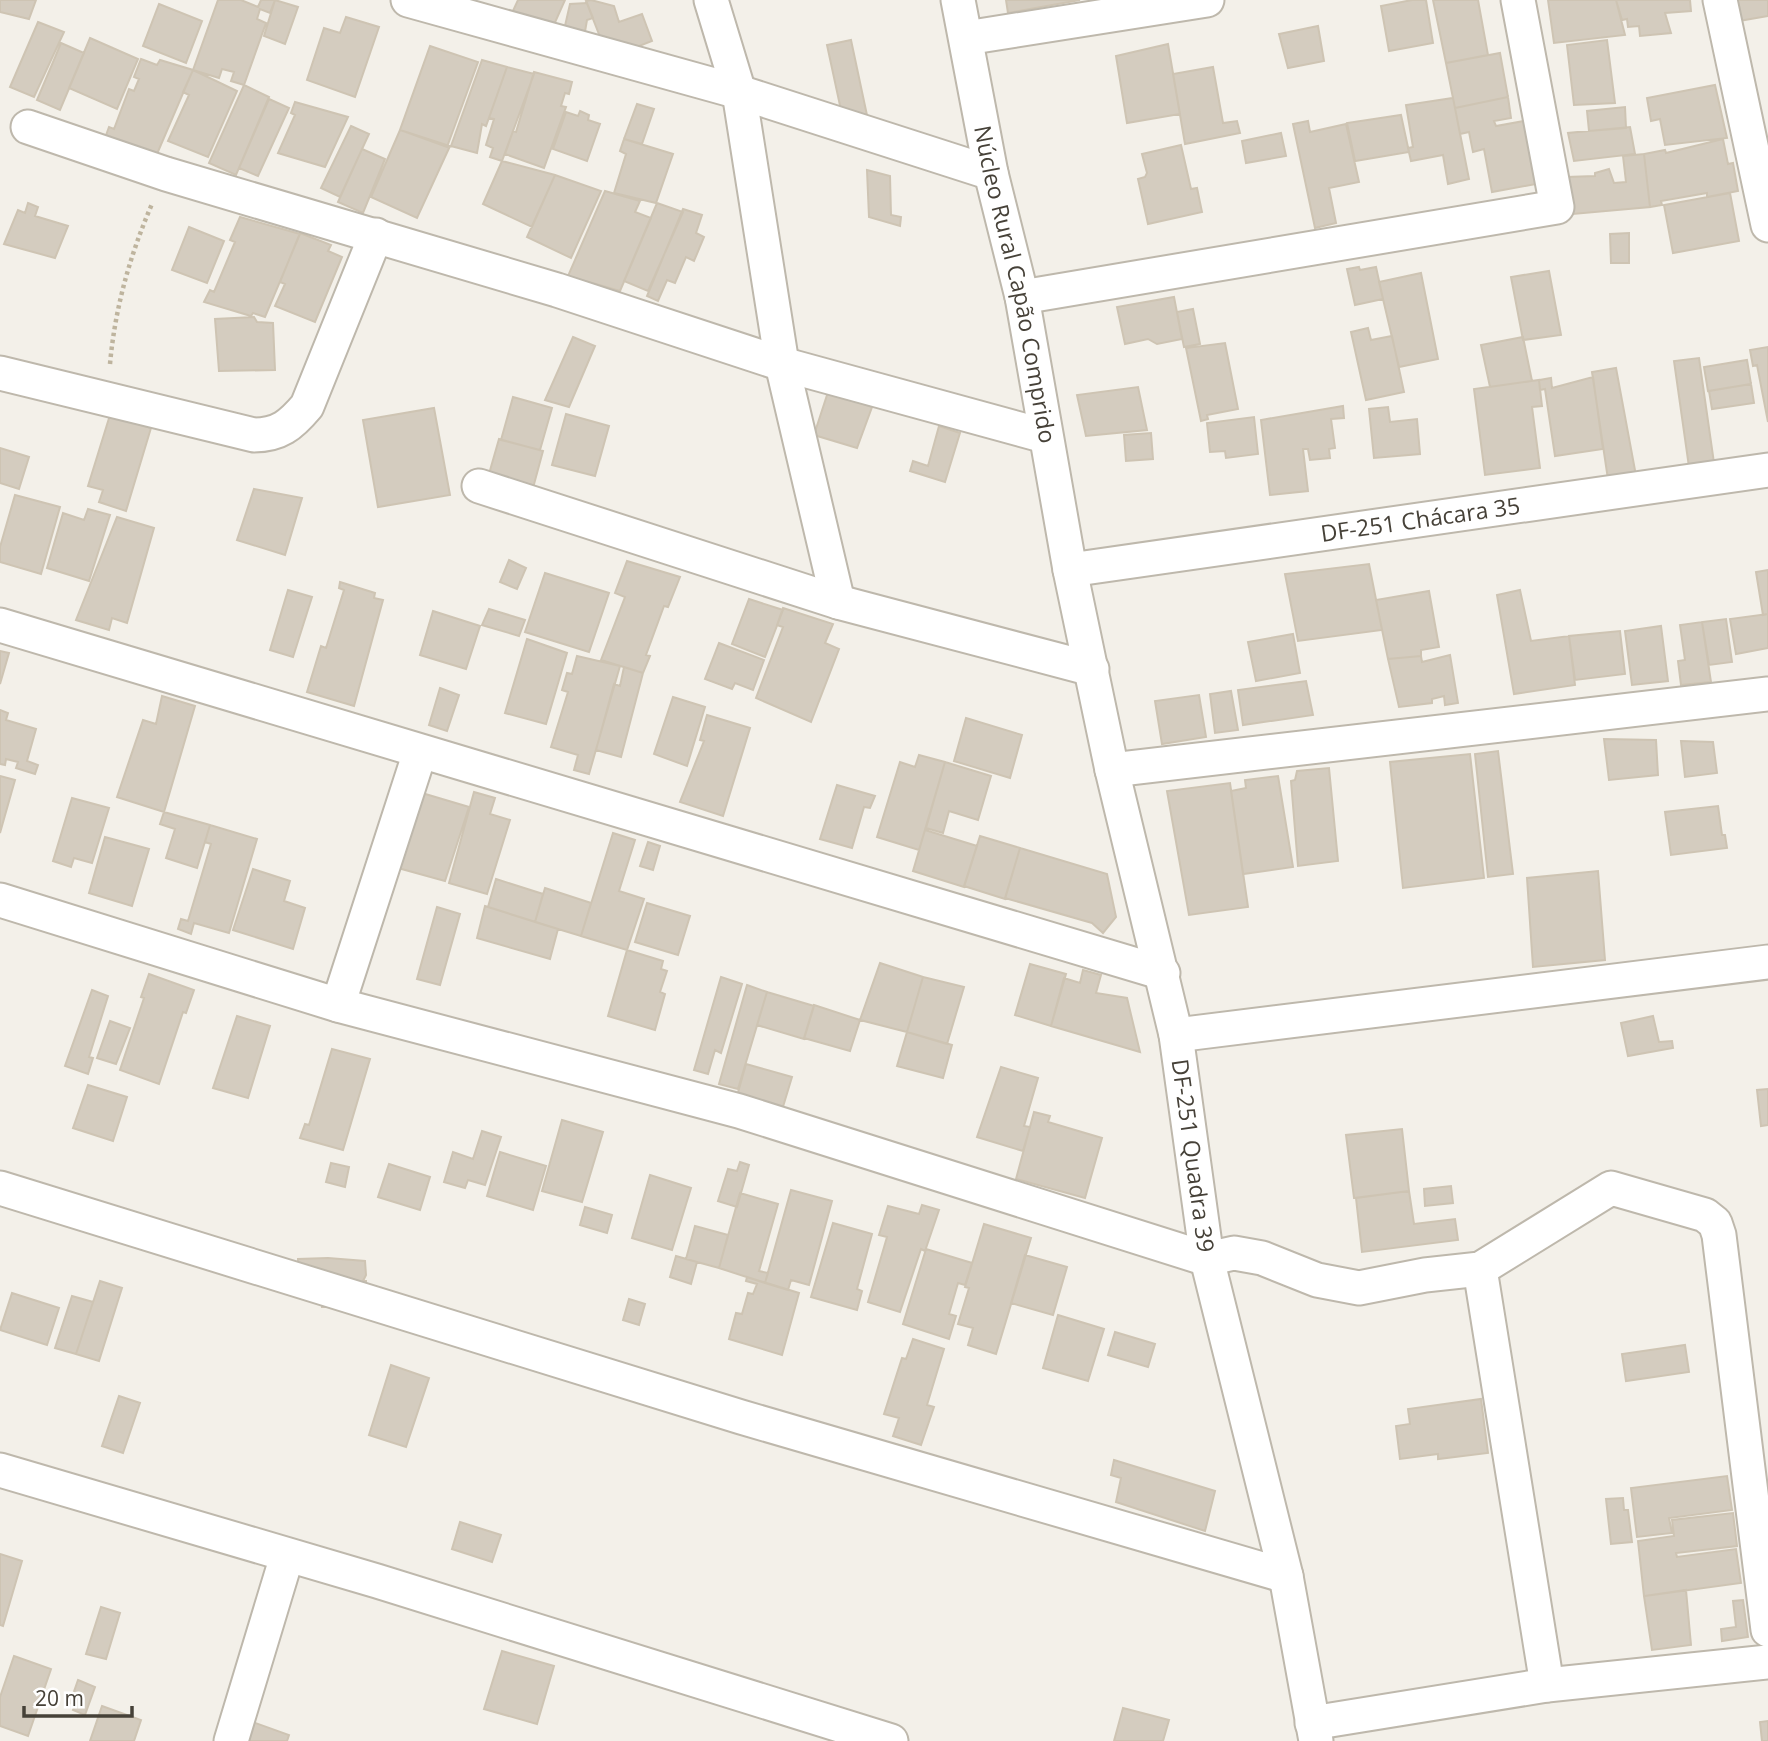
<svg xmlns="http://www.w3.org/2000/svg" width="1768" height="1741" font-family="'Open Sans',sans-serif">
<rect width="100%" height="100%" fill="#f3f0e9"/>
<path fill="#d4ccbf" stroke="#cec4b3" stroke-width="2" d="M0,0H36L29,19L0,12Z
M218,0H241L258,7L261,0H275L270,13L260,9L257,19L266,23L244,85L231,81L234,72L222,69L219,78L193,70Z
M275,0L298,7L285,44L264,36Z
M518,0H565L548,38L506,26Z
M591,0L614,6L619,22L642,14L652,41L639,46L644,58L606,52L586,1Z
M1006,0H1080L1008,13Z
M1412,0H1426L1433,43L1389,51L1381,6Z
M1433,0H1478L1488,55L1446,63Z
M1548,0H1616L1625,35L1554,43Z
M1616,0H1690L1691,11L1665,13L1671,33L1640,36L1639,26L1628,27L1627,19L1622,20Z
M1728,0H1768V16L1733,22Z
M587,3L593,18L587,20L583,43L562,39L570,4Z
M159,4L202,21L186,63L143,46Z
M346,17L379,27L355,97L307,80L324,28L340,33Z
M38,22L64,32L34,97L10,87Z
M1318,26L1324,61L1288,68L1279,34Z
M90,38L138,59L117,109L69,88Z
M851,40L868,120L844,124L827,45Z
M1607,40L1615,103L1574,105L1567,45Z
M61,43L84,53L60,110L37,100Z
M1168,44L1180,114L1127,123L1116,56Z
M430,46L478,62L447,147L400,130Z
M1500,53L1508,97L1455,108L1446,63Z
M141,59L157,65L160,60L193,70L157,154L105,138L109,127L114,129L129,89L134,91L139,79L134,77Z
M482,60L507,67L486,126L482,124L477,153L451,146Z
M507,67L534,74L502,161L490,157L493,148L486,145L494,119L489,118Z
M1213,67L1223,123L1237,121L1240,133L1185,144L1173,74Z
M193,70L237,91L208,157L168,141L189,95L183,92Z
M534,72L572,82L569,94L565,93L561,106L566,107L544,168L505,154L513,131L516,132Z
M244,85L269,97L236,175L209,163Z
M1715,85L1727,138L1665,145L1660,119L1651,121L1647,98Z
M1508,97L1511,118L1494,121L1496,126L1524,121L1536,184L1492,192L1484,149L1473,152L1469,132L1460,134L1455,108Z
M1453,98L1469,179L1448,184L1443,155L1411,161L1408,148L1413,147L1406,105Z
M269,99L289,108L258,176L239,168Z
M295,102L348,117L325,167L278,153L295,115L291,113Z
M637,104L654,109L642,144L624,139Z
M1625,107L1626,128L1589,131L1587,111Z
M580,111L589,115L588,120L600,124L587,161L553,149L566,112L578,116Z
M1401,115L1409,152L1355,161L1347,123Z
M1308,121L1310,132L1346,124L1359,182L1329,188L1336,223L1315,228L1293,124Z
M351,126L369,134L340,197L321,188Z
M1630,127L1635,154L1574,161L1568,133Z
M400,130L450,146L417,218L371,197Z
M1281,133L1286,156L1246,163L1242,141Z
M624,139L673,154L656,203L614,193L626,154L620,151Z
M1723,139L1728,164L1733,163L1738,191L1707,197V193L1661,201L1662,205L1650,207L1644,154L1665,150L1666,153Z
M1181,145L1191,189L1197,188L1202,212L1148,224L1138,179L1145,177L1147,173L1142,154Z
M362,149L385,159L363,213L338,202Z
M1644,154L1650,207L1573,214L1567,177L1595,176V173L1609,169L1614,183L1626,182L1623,156Z
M502,161L555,175L532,227L483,204Z
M867,170L890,176L891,215L901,217L900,226L869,217Z
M555,175L601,191L571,258L527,237Z
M605,191L640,201L635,212L651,218L620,291L568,276Z
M1730,193L1739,241L1673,253L1664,205Z
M28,203L38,207L35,216L68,226L55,258L4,244L18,210L25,213Z
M657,203L683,212L648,291L624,281Z
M683,209L702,215L696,233L704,237L694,261L686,257L675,283L667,280L658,301L647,296Z
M240,217L300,234L265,317L253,313L251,316L204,302L210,290L214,292L235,242L230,240Z
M189,227L224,241L207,283L172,270Z
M300,233L331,245L328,251L342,257L315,322L275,306L285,284L280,282Z
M1629,233V263H1611L1610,234Z
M1359,267L1360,270L1376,267L1383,299L1355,305L1347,269Z
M1549,271L1561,335L1523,340L1511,277Z
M1421,273L1438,359L1399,367L1379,282Z
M1174,297L1182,339L1157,344L1148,339L1125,344L1117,307Z
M1193,309L1200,344L1184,347L1177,312Z
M254,317L257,322L273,323L275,370L219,371L215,319Z
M1368,328L1371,340L1392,336L1404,392L1366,400L1351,332Z
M573,337L595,346L569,407L545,400Z
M1523,337L1532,381L1490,387L1481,345Z
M1225,343L1238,409L1207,415L1208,419L1201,421L1186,348Z
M1768,347V422L1757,365L1753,366L1750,350Z
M1699,358L1715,470L1690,474L1674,361Z
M1747,360L1751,384L1708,391L1704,367Z
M1616,368L1637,481L1609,486L1592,372Z
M1593,377L1603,449L1555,456L1545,389L1540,390L1539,380L1551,378L1552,388Z
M1539,380L1542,406L1532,407L1540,468L1485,475L1474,389Z
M1751,384L1754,403L1712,409L1709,391Z
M1138,387L1147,430L1086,436L1077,395Z
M828,392L872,407L857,448L814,435Z
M513,397L552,408L540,450L501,440Z
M1343,406L1344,418L1331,419L1335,448L1329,449L1330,458L1310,460L1308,449H1303L1308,491L1270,495L1261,420Z
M1388,407L1390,422L1417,419L1420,454L1374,458L1369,409Z
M434,408L450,495L378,507L363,420Z
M566,414L609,426L595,476L552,465Z
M110,415L151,428L126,511L99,502L103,490L88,486Z
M1254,417L1258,454L1226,458L1225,451L1210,452L1207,423Z
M939,426L960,433L945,482L910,471L913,461L928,466Z
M1151,433L1153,459L1126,461L1124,435Z
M499,439L543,451L533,488L487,481Z
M0,448L29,457L19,489L0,483Z
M254,489L302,498L285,555L237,540Z
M15,495L60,507L41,574L0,562V547Z
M88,509L110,515L89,581L47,568L63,513L84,520Z
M117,517L154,528L127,623L112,618L109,630L76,620Z
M509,560L526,568L517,589L500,582Z
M627,561L680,577L668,607L664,606L646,655L650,656L643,673L601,660L625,597L615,593Z
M1369,564L1382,630L1298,641L1285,574Z
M1768,570V614L1763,615L1756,572Z
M545,573L609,593L589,652L525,632Z
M340,582L375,593L374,598L383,600L354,706L307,692L321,646L326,648L344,590L339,588Z
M288,590L312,597L293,657L270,650Z
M1520,590L1531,641L1569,636L1575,685L1514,694L1497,595Z
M1429,591L1439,647L1421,650V656L1388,659L1376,600Z
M749,599L783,610L765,657L732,644Z
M783,608L833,624L825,643L839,649L811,722L756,698L783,627L777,625Z
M489,609L525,620L519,636L482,625Z
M433,611L480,626L466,669L420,655Z
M1768,614V648L1736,654L1730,619Z
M1726,619L1732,662L1709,665L1702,622Z
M1702,622L1711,682L1681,685L1678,661L1685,660L1680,625Z
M1661,626L1668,681L1632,685L1625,631Z
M1620,631L1625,674L1575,680L1569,636Z
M1293,634L1300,673L1256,681L1248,642Z
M527,639L567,653L546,724L505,713Z
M719,643L764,660L753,690L735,683L732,689L705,679Z
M0,651L9,653L0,684Z
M1450,655L1458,703L1445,705L1444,696L1432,699V703L1399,707L1388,659L1421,656L1422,662Z
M577,656L620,666L589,774L574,770L578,755L551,747L568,692L562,690L567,673L572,674Z
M624,667L643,673L621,757L596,750L614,684L620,686Z
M1306,681L1313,715L1243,725L1238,690Z
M440,688L459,695L447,731L429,725Z
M1231,691L1238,730L1215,733L1210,694Z
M1199,695L1206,737L1162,744L1155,701Z
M162,696L195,706L164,812L117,797L143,720L156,724Z
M673,697L705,707L687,766L654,754Z
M0,710L8,713L6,720L36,729L27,761L38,765L35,774L16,768L18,762L6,759L5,765L0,764Z
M707,715L750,728L723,816L680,802L704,741L700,740Z
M966,718L1022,735L1010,778L954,761Z
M1604,739L1656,740L1658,775L1609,780Z
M1681,741L1713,742L1717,773L1685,777Z
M1498,751L1513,874L1488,877L1475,754Z
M1470,754L1484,878L1403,888L1390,762Z
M919,755L945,762L919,850L877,837L900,762L915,767Z
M945,762L991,776L978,820L949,811L943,833L926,828Z
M1329,768L1338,861L1298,866L1291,781L1295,780L1297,771Z
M0,776L15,780L0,833Z
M1278,776L1293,867L1243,874L1231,791L1246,788L1245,780Z
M1230,783L1248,907L1189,915L1167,791Z
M837,785L875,796L870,808L864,807L852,848L820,839Z
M474,792L495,798L490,814L510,820L487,894L449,883Z
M422,793L469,807L445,881L398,868Z
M72,798L109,808L92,863L74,858L71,867L53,861Z
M1718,806L1722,835H1725L1727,848L1671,855L1665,812Z
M164,812L210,825L197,868L166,858L175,829L160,824Z
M210,825L257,839L229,933L194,923L191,934L178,929L181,919L188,921L211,844L205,842Z
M925,830L977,846L964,887L913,871Z
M613,833L635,840L619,891L644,899L627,950L581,936Z
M980,836L1020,848L1005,899L964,886Z
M105,837L149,849L132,906L89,893Z
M648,842L660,846L653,870L640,866Z
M1020,848L1107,874L1116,917L1103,933L1092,923L1005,898Z
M253,869L290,881L284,901L305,908L293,949L233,930Z
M1598,871L1605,960L1533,967L1527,878Z
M496,879L543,894L535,922L488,907Z
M545,888L591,903L581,936L535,922Z
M647,903L690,916L678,955L635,942Z
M485,906L558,929L550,959L477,938Z
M437,907L460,914L440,985L417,979Z
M627,950L663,961L661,969L667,971L660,992L665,994L655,1030L608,1016Z
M880,963L923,977L907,1032L860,1020Z
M1030,964L1066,974L1051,1026L1015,1015Z
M1083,970L1101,975L1096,993L1127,998L1140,1052L1051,1026L1064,978L1080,983Z
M149,974L194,990L186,1013L183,1012L159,1084L120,1070L144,998L141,997Z
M721,977L742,984L721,1053L715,1050L708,1074L694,1070Z
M923,977L964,987L947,1044L907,1032Z
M747,985L767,992L738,1089L719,1084Z
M92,990L108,996L89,1057L93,1058L88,1074L65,1066Z
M767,992L814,1006L804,1039L757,1025Z
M814,1005L860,1020L850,1051L804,1038Z
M237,1016L270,1026L248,1098L213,1088Z
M1653,1016L1659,1042L1672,1041L1673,1048L1628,1056L1621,1023Z
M110,1021L130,1028L116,1064L97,1058Z
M907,1032L952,1045L943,1078L897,1066Z
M332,1049L370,1059L343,1150L300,1138L305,1124L309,1125Z
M746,1064L792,1077L782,1110L737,1096Z
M1001,1067L1038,1078L1024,1126L1030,1127L1023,1151L977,1137Z
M88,1085L127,1097L113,1141L73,1128Z
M1768,1089V1125L1761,1126L1757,1090Z
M1034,1112L1050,1116L1048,1122L1102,1138L1085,1198L1016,1179Z
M562,1120L603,1132L582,1202L542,1191Z
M1402,1129L1409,1191L1354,1198L1346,1135Z
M482,1131L501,1137L485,1185L468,1180L465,1188L444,1182L453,1152L473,1159Z
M500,1152L546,1166L533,1210L487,1196Z
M740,1162L749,1165L737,1207L718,1201L728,1169L737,1171Z
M331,1163L349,1167L345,1187L326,1182Z
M389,1164L430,1177L420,1210L378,1197Z
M650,1175L691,1188L672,1250L632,1238Z
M1451,1186L1453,1203L1425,1206L1424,1189Z
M791,1190L832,1201L809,1285L791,1280L788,1290L765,1283Z
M1409,1191L1414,1224L1455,1219L1458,1240L1362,1252L1356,1198Z
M740,1193L778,1204L759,1271L768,1273L765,1283L719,1268Z
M922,1205L939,1210L925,1251L921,1249L900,1312L868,1302L887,1237L879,1235L888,1206L919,1214Z
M585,1207L612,1215L607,1233L580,1225Z
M833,1223L872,1234L857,1289L862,1291L857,1310L811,1297Z
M984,1224L1031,1238L996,1354L968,1345L973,1328L958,1324L969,1288L965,1287Z
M695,1226L728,1235L719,1268L686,1259Z
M926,1249L972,1263L965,1285L958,1283L949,1314L956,1316L949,1339L903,1324Z
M1025,1255L1067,1267L1053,1315L1011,1303Z
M676,1256L697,1262L691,1284L670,1277Z
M328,1258L365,1261L366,1275L363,1281H366L367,1295L333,1307H322V1293L297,1292L298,1259Z
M747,1277L799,1293L782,1355L729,1339L736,1313L742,1314L748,1293L753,1294L757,1284L746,1281Z
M100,1281L122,1288L99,1361L76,1354Z
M12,1293L59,1308L47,1345L0,1330Z
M72,1296L93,1302L76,1354L55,1348Z
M629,1299L645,1304L639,1325L623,1320Z
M1058,1315L1104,1329L1088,1381L1043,1368Z
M1115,1332L1155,1344L1148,1367L1108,1355Z
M913,1339L944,1349L927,1405L934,1407L921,1445L893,1436L899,1418L884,1414L902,1358L906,1359Z
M1685,1345L1689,1372L1626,1381L1622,1354Z
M391,1365L429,1378L406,1447L369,1435Z
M119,1396L140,1403L123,1453L102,1446Z
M1481,1399L1488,1453L1438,1459V1454L1400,1459L1396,1426L1410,1424L1408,1409Z
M1114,1460L1215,1491L1205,1531L1116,1502L1121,1478L1111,1475Z
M1727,1476L1732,1510L1669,1518L1672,1533L1637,1537L1631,1488Z
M1623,1498L1624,1510H1628L1632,1542L1611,1544L1606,1499Z
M1733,1513L1737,1546L1676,1553L1677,1557L1736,1549L1741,1583L1644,1596L1638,1541L1674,1536L1672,1520Z
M460,1522L501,1535L492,1562L452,1549Z
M0,1554L22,1561L3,1626L0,1625Z
M1686,1590L1691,1645L1652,1650L1644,1596Z
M1743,1600L1748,1637L1722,1641L1721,1629L1736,1627L1733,1601Z
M101,1607L120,1613L106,1659L86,1654Z
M502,1651L554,1666L537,1724L484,1709Z
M14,1656L51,1669L28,1736L0,1726V1697Z
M78,1680L95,1687L85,1715L73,1710L75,1705L70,1703Z
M102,1706L141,1720L134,1741H90Z
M1123,1708L1169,1720L1163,1741H1114Z
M244,1719L289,1735L287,1741H242Z
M1768,1721V1741H1762L1760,1722Z"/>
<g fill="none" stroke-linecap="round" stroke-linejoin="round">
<g stroke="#beb8ac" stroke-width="37">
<g id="street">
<path d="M408,0L739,92L991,173"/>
<path d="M711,0L739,92L782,364L838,602"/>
<path id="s1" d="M958,0L991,173L1022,297L1070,570L1112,770L1176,1035L1207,1259L1286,1576L1316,1741"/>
<path d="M1720,0L1768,225"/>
<path d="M966,38L1207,0"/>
<path d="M28,127L166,174L557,290L782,364L1045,436"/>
<path d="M1022,297L1557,207L1518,0"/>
<path d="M0,373L254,435C279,435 291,425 307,406L376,235"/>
<path d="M479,486L838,602L1092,669"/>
<path id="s2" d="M1070,570L1768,470"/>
<path d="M0,625L1163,973"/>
<path d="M1112,770L1768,694"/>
<path d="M0,900L338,1005L739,1111L1207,1259L1234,1253L1262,1258L1317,1280L1359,1288L1425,1275L1480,1269L1611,1188L1705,1215L1715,1223L1719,1235L1768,1630"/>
<path d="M338,1005L420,752"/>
<path d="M1176,1035L1768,962"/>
<path d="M0,1188L741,1417L1286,1576"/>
<path d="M1480,1269L1547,1685"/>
<path d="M0,1470L377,1581L891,1741"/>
<path d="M1312,1723L1547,1685L1768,1662"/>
<path d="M231,1741L287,1556"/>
</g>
</g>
<path stroke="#beb49e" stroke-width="4.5" stroke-dasharray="3.5 3.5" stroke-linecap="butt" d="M110,364C115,308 130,255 152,204"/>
<use href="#street" stroke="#fff" stroke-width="33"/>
</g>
<g text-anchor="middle" stroke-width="7" stroke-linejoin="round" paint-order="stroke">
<g font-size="23" fill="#464138" stroke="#fff">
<text dy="8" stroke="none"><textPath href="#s1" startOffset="290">Núcleo Rural Capão Comprido</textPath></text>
<text dy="8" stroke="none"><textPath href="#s2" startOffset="354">DF-251 Chácara 35</textPath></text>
<text dy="8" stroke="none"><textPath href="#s1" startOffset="1180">DF-251 Quadra 39</textPath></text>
</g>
</g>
<path d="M24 1706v10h108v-10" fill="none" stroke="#464138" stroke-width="3.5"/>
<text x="35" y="1706" font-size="21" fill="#464138" stroke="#ffffff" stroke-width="5" paint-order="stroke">20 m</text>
</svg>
